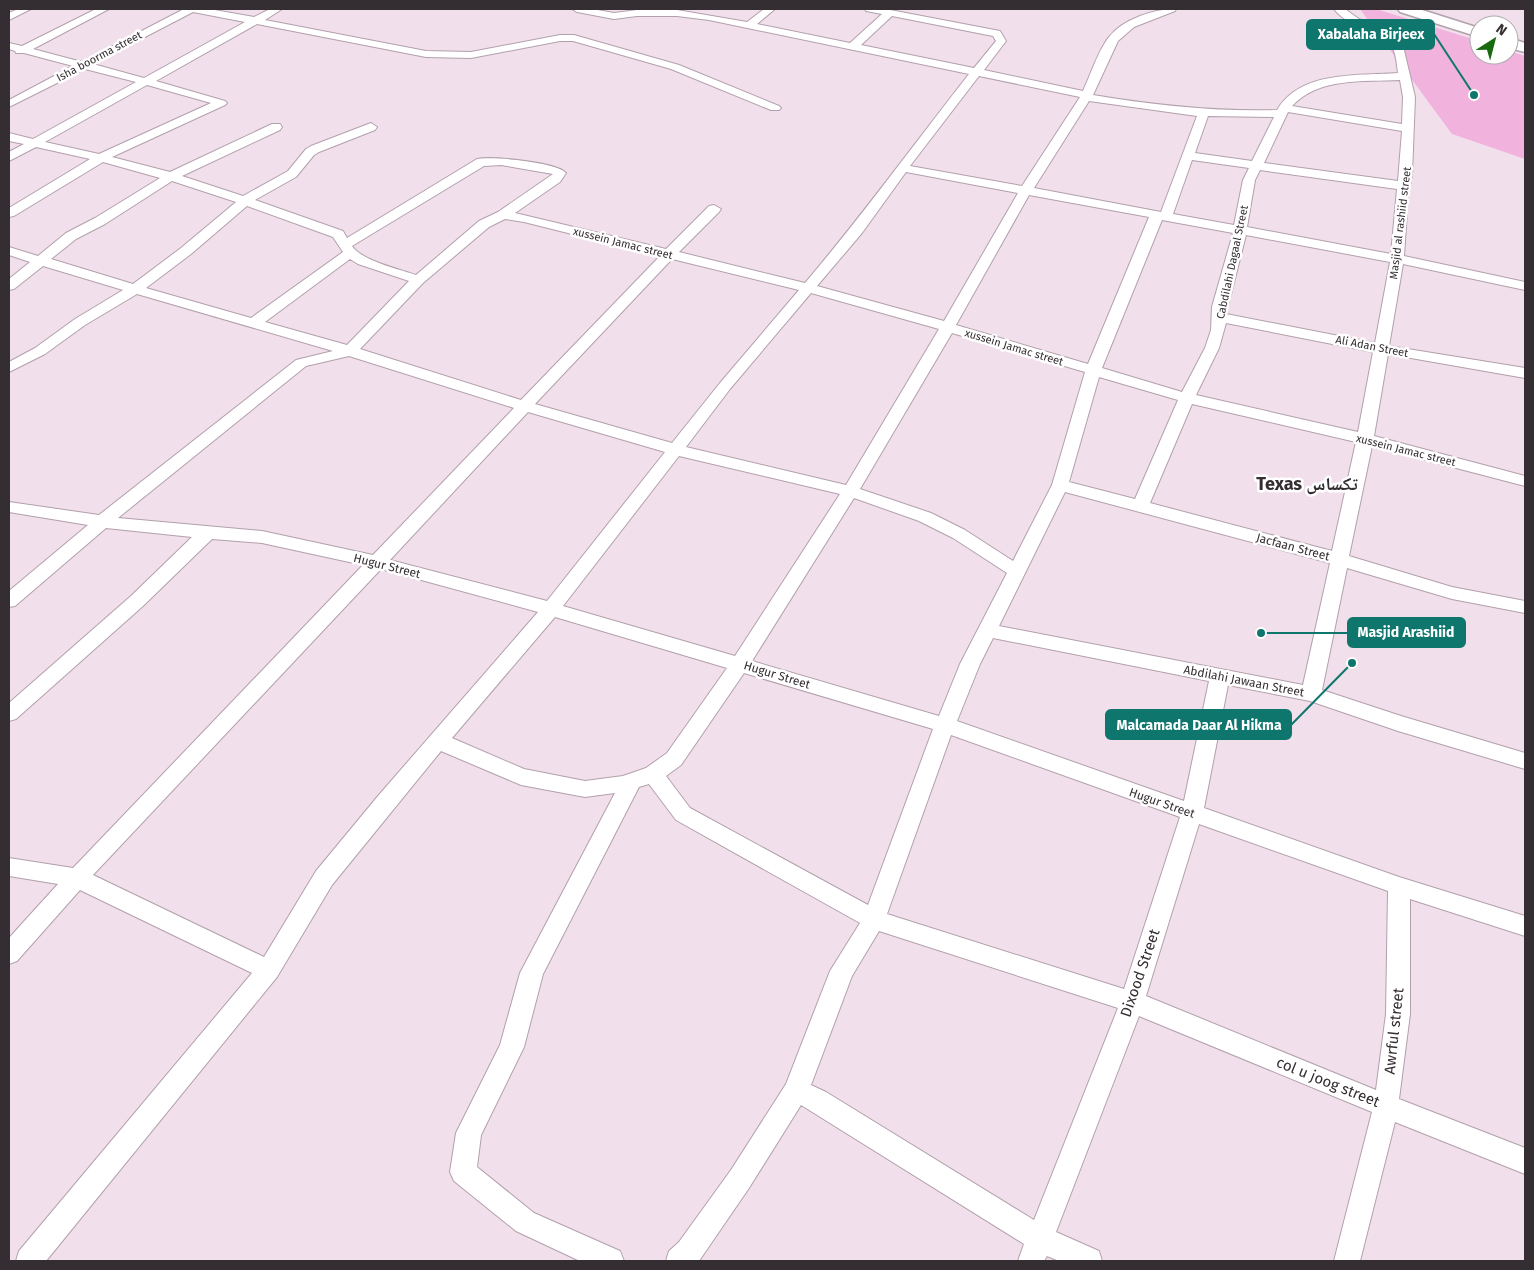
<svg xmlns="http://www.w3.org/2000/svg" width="1534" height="1270" font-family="'Fira Sans','Noto Naskh Arabic',sans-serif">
<rect width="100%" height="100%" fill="#f1dfeb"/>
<path fill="#f2b2de" d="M1360,9H1376L1479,41V55H1509V51L1525,56V159L1452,134Z"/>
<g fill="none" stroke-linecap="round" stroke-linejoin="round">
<g stroke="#b2a0ac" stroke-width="2">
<path id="minor" d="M18,9H31L9,20V13Z
M96,9H109L33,49L82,62L184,9H209L254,17L270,9H282L265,20L426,51L471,52L560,35H574L679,65L779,106L781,108L779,110H771L671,69L573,41H560L471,58L426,57L257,24L156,81L225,101L227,103L225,105L112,157L170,172L272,124H280L282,127L280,130L182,176L243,196L288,171L306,149L311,146L371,123L377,127L375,130L319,152L314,155L296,177L255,200L343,231L347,238L477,159C491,156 557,162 566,173L560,182L515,213L666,249L709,206L714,205L721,209L719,212L679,252L805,283C862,216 914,144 969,74L709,20L677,16H637L614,19L577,12L572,9H592L614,13L637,10H677L747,22L764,9H775L757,24L850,43L882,14L866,11L865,9H885L1000,31L1006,41L984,70L1083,91C1090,76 1099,49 1109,37C1123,19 1154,9 1176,9L1175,11L1134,27L1118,41L1093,95C1154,105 1215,112 1277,110C1301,70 1358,76 1398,73C1397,66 1396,52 1392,47C1378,28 1348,28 1334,9H1345L1359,19L1387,32L1403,46L1415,97L1412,174L1408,196L1404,256L1525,282V290L1403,264L1389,346L1525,368V378L1388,354L1374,436L1525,476V486L1372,446L1349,556L1452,587L1525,601V613L1452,599L1347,568L1322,690L1401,716L1525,753V769L1398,731L1310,701L1228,685L1204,808L1399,877L1525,916V936L1410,899V1014L1399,1099L1525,1148V1174L1395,1122L1360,1261H1334L1372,1112L1139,1016L1056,1232L1099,1251L1102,1261H1059L1047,1256L1044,1261H1018L1024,1244L801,1105L749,1188L699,1261H666L669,1251L679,1242L731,1170L786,1084L830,971L860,923L676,820L649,784L639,787L543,974L524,1047L481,1135L477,1167L534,1213L620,1251L624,1261H580L516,1231L454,1181L450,1172L456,1133L500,1045L520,973L615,793L585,797L521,785L441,751L332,885L277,977L46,1261H16L19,1251L252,973L80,890L17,961L9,964V938L58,884L9,876V858L73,868L363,565L262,543L212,539L143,606L16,719L9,721V703L131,596L192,537L106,528L15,606L9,607V591L88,525L9,512V502L99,515L296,360L333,351L137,294L85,325L45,354L9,372V362L35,348L75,319L123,290L43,266L14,289L9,290V279L30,262L9,255V247L38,256L66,233L95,218L160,178L103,162L14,216L9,217V208L90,159L36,147L9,161V152L24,144L9,141V133L33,139L136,82L85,69L9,107V100L73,66L24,53H16L15,51L9,49V43L22,46ZM193,12L245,22L144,78L93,64ZM892,16L993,36L996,41L974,68L861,45ZM979,76L1080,97L1022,186L910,166ZM1400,80L1403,97L1402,124L1292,106C1319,77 1363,82 1400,80ZM147,85L211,103L99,154L45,142ZM1089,101L1197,116L1161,212L1034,188ZM1288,112L1402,131L1398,181L1264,163ZM1208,116L1274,117L1252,161L1195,153ZM1192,160L1249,168L1243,180L1234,225L1173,214ZM501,165L553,174L498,212L479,221L416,275C399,269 362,261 352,246L484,166ZM1260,170L1397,189L1391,254L1247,227L1255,180ZM906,172L1018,193L944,321L817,286L862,233ZM172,181L236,202L181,248L133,284L51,259L76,239L105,224ZM1029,195L1149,217L1088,364L956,325ZM247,206L333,237L343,252L251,318L146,288L191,254ZM505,219L524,222L660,256L521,400L360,349L423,283L489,227ZM1162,220L1233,233L1212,307L1211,330L1205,348L1182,392L1102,368ZM1246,235L1390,262L1375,343L1226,314ZM350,259L358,264L409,281L347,345L265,322ZM672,259L799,290L720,383L672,443L535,404ZM811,293L939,329L846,485L686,447L730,389ZM1226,323L1373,352L1358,432L1196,395L1219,348ZM952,333L1085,372L1052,485L1013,561L965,530L931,513L860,489ZM349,356L514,408L373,555L262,531L118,518L306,366ZM1099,377L1178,400L1135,499L1069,482ZM1192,404L1356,442L1332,551L1150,503ZM528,412L665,452L547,601L390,560ZM679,456L840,494L735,656L563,606ZM1065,492L1330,563L1303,685L999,626ZM854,498L919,521L953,538L1007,573L960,664L939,716L752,661ZM381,569L538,612L378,796L316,871L264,957L93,875ZM555,617L727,668L667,753L646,768L623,776L585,781L524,769L452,738ZM993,638L1209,681L1184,801L957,721L980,664ZM744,673L933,729L868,905L690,808L666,776L681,765ZM951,735L1180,817L1124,989L887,914ZM1199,824L1388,891L1386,1014L1376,1090L1146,996ZM879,931L1118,1008L1034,1220L826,1092L811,1085L852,976Z"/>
</g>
<g stroke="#b2a0ac" stroke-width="3">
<path id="secondary" d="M1398,9H1419L1479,28V37L1400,12Z
M1509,38L1525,43V52L1509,48Z"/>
</g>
<use href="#minor" fill="#fff" fill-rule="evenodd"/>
<use href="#secondary" fill="#fff" fill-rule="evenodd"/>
</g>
<g text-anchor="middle" stroke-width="5" stroke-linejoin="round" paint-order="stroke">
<g font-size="11" fill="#342d31" stroke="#fff">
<text transform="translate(99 56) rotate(-28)" y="4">Isha boorma street</text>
<text transform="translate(1400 223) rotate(-83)" y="4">Masjid al rashiid street</text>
<text transform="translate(623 243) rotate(14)" y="4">xussein Jamac street</text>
<text transform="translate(1232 262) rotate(-78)" y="4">Cabdilahi Dagaal Street</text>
<text transform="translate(1372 346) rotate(11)" y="4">Ali Adan Street</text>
<text transform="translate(1014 347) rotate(17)" y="4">xussein Jamac street</text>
<text transform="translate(1406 450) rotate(14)" y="4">xussein Jamac street</text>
</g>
<g font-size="12" fill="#342d31" stroke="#fff">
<text transform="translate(1293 547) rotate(15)" y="4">Jacfaan Street</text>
<text transform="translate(387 566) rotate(14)" y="4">Hugur Street</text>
<text transform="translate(777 675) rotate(17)" y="4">Hugur Street</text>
<text transform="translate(1244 681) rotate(11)" y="4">Abdilahi Jawaan Street</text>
<text transform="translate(1162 803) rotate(19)" y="4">Hugur Street</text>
</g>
<g font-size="15" fill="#342d31" stroke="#fff">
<text transform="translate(1140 973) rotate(-71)" y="5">Dixood Street</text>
<text transform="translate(1394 1031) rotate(-84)" y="5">Awrful street</text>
<text transform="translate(1328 1082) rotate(22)" y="5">col u joog street</text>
</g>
<g font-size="18" font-weight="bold" fill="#342d31" stroke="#fff">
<text x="1307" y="490">Texas تكساس</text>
</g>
</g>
<path fill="none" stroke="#0f766e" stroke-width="2" d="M1474 95L1434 34M1261 633L1348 633M1352 663L1291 725"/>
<g fill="#0f766e" stroke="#fff" stroke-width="2">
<circle cx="1474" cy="95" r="5"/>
<circle cx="1261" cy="633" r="5"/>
<circle cx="1352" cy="663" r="5"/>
</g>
<g fill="#0f766e" stroke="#0f766e" stroke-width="2">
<rect x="1307" y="20" width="127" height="29" rx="5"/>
<rect x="1348" y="618" width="117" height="29" rx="5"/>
<rect x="1106" y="710" width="185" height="29" rx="5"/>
</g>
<g font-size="14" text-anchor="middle" font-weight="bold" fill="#fff">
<text x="1371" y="39">Xabalaha Birjeex</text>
<text x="1406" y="637">Masjid Arashiid</text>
<text x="1199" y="730">Malcamada Daar Al Hikma</text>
</g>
<rect width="1534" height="1270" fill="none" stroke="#342d31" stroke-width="20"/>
<g transform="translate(1494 40) rotate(36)"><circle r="24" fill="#ffffff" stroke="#aeabad"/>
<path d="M0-4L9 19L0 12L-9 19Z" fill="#176a0e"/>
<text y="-8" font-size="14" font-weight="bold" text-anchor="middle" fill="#342d31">N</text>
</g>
</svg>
